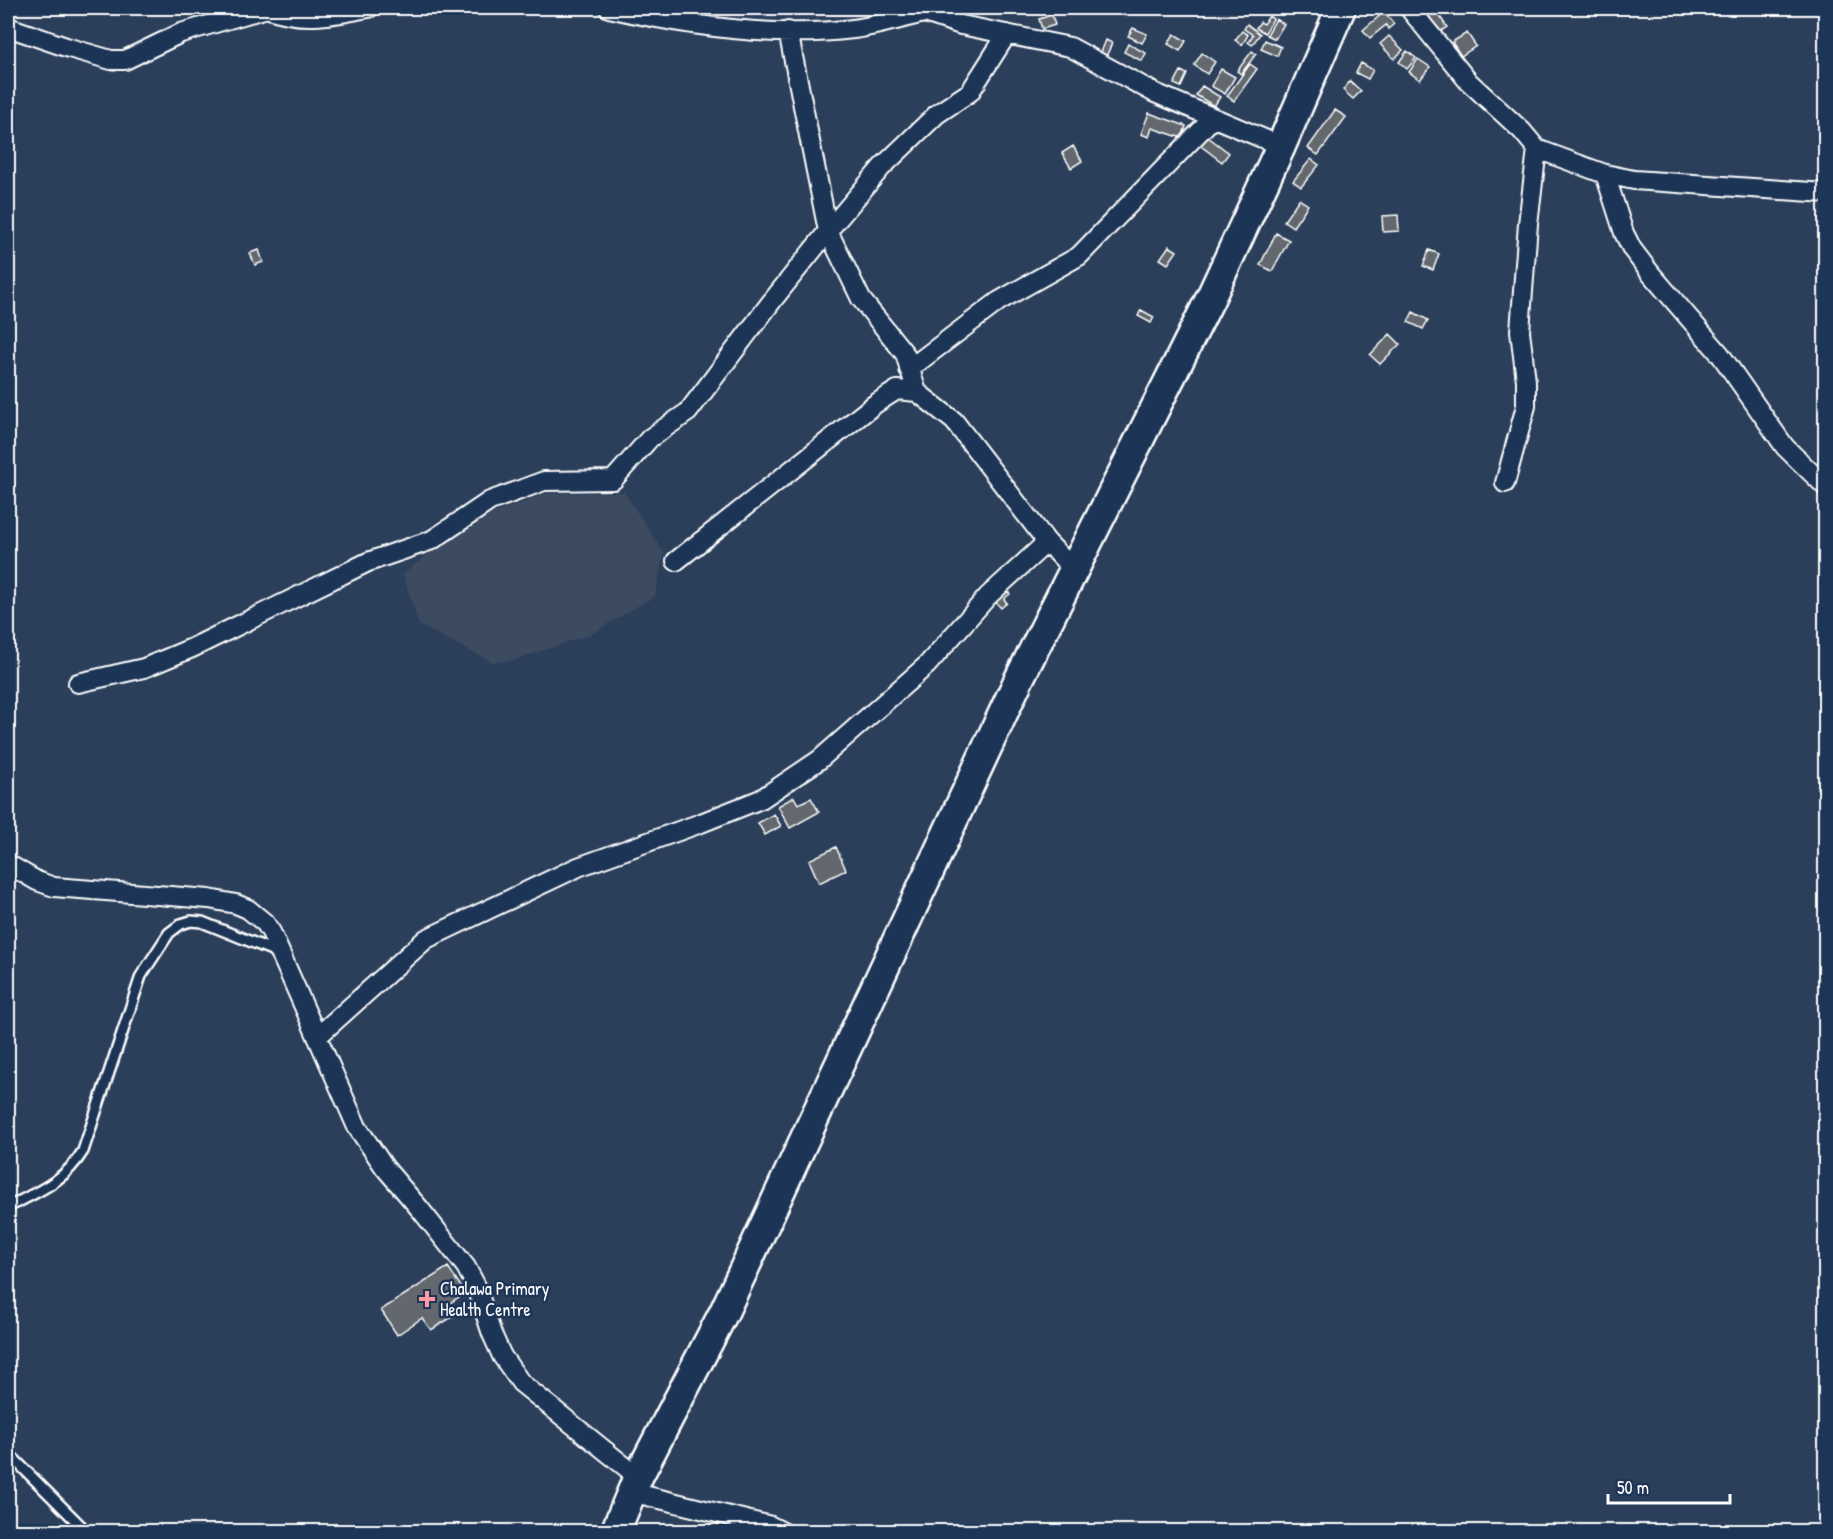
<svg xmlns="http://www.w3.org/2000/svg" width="1833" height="1539" font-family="'Patrick Hand',sans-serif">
<rect width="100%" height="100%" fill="#2b3f5b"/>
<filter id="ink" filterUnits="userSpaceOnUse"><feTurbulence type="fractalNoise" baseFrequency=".0167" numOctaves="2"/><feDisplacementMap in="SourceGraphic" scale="12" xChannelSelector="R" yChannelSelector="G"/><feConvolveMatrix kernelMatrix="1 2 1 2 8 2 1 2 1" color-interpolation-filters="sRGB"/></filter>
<g filter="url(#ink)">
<path fill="#3c4b60" d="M624,492L664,553L655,596L591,634L515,660L492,662L419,625L403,574L468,523L545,494Z"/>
<path fill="#62686d" stroke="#fff" stroke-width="1.5" d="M1420,8H1434L1447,27L1438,33Z
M1384,12L1394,24L1388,29L1386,25L1370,38L1363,30Z
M1052,15L1055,25L1042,29L1039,19Z
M1269,16L1273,19L1265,33L1256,28L1260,22L1264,24Z
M1276,19L1284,24L1275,39L1267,35Z
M1247,24L1260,34L1252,45L1248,42L1253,35L1244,29Z
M1133,28L1147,34L1142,43L1128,36Z
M1242,31L1248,35L1242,45L1235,40Z
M1467,33L1476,46L1461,56L1452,42Z
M1174,34L1186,41L1180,51L1168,44Z
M1389,36L1403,50L1394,59L1380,44Z
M1106,40L1112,43L1105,59L1099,57Z
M1265,40L1281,47L1277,56L1261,49Z
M1128,44L1146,53L1142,61L1124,52Z
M1252,51L1256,54L1241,74L1237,71Z
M1407,51L1416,58L1407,69L1399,62Z
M1202,53L1215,62L1207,74L1194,65Z
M1418,59L1430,67L1420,80L1409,72Z
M1361,63L1373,70L1368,79L1356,73Z
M1250,64L1257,69L1234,101L1227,96Z
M1221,69L1235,77L1225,94L1211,86Z
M1181,71L1187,74L1181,87L1174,84Z
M1350,81L1361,91L1353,99L1343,90Z
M1202,86L1220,97L1214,106L1196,95Z
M1335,110L1346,117L1318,155L1308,148Z
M1149,113L1186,126L1182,138L1152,128L1149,137L1141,134Z
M1204,134L1229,153L1222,162L1197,143Z
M1073,146L1082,161L1071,168L1062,153Z
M1311,159L1319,165L1301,187L1293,181Z
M1299,199L1308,205L1293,227L1284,221Z
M1398,215L1399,231L1383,232L1382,216Z
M1276,233L1289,240L1272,271L1260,265Z
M1169,246L1177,251L1168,264L1160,259Z
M259,250L263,262L255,265L250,253Z
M1429,250L1439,254L1433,270L1423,266Z
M1141,310L1154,317L1151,323L1138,316Z
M1413,312L1428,320L1423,329L1408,322Z
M1390,334L1400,344L1380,364L1370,355Z
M1004,587L1010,594L1004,599L1007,603L1001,608L992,598Z
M794,797L798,804L811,798L819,812L790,828L778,806Z
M774,814L781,826L765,835L758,823Z
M836,847L846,870L819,883L809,860Z
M448,1267L465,1293L447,1305L454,1316L431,1330L422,1318L397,1335L381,1310Z"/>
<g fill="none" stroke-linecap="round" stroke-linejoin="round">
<g stroke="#fff" stroke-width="14">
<path id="lane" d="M8,1207C39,1191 64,1182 83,1151L141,976L169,933L181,924L191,921L202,922L279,953
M8,1453L87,1532"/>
</g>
<g stroke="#fff" stroke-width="22">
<path id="street" d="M266,8C306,22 328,15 369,8
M609,8C687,26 773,39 853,29C877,26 901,18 925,13
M910,8L961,25L1070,47L1155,93L1281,146
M1409,8L1468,81L1522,131L1537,149L1605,174L1634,180L1826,193
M8,27L66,47L111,60H125L181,33L267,8
M1605,174L1624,233L1632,249L1651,274L1720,354L1785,447L1826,487
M909,369L999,301L1079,256L1213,118
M917,392L905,354L861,299L828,231L882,167L937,114L970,92L1007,34
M1505,483L1526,406V381L1520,331L1528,224L1537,149
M676,561L875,404L897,390L917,392L954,421L1047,542L1074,570
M78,683L144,668L192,648L368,562L432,540L490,501L544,481L613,480L650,438L688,412L772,301L828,231L788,31
M8,864L37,881L54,887L209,899L236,904L248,909L265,923L271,932L357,1127L385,1168L420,1209L466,1267L476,1286L492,1334L502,1356L521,1383L638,1477
M317,1037L426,939L578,867L701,823L761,799L819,760L927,665L988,596L1047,542
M631,1492L771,1526L783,1532"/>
</g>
<g stroke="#fff" stroke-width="33">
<path id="primary" d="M615,1532L638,1477L724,1312L1019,679L1209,301L1281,146L1341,8"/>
</g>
<use href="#lane" stroke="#1d3557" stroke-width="9"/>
<use href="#street" stroke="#1d3557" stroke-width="18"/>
<use href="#primary" stroke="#1d3557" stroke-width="28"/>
</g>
</g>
<path fill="#ff9aa2" stroke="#1d3557" stroke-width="2" d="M424 1290h6v6h6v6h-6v6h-6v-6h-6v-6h6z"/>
<g text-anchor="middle" stroke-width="5" stroke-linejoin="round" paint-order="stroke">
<g font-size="18" fill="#fff" stroke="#1d3557" text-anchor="start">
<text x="440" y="1295">Chalawa Primary<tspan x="440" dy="21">Health Centre</tspan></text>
</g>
</g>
<rect width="1833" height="1539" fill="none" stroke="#1d3557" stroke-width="30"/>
<rect x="15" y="15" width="1803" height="1509" fill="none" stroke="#fff" stroke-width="2" filter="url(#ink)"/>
<path d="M1608 1494v9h122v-9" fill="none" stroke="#ffffff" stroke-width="3"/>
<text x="1617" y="1494" font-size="18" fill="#ffffff" stroke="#1d3557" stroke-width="4.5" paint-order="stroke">50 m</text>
</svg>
